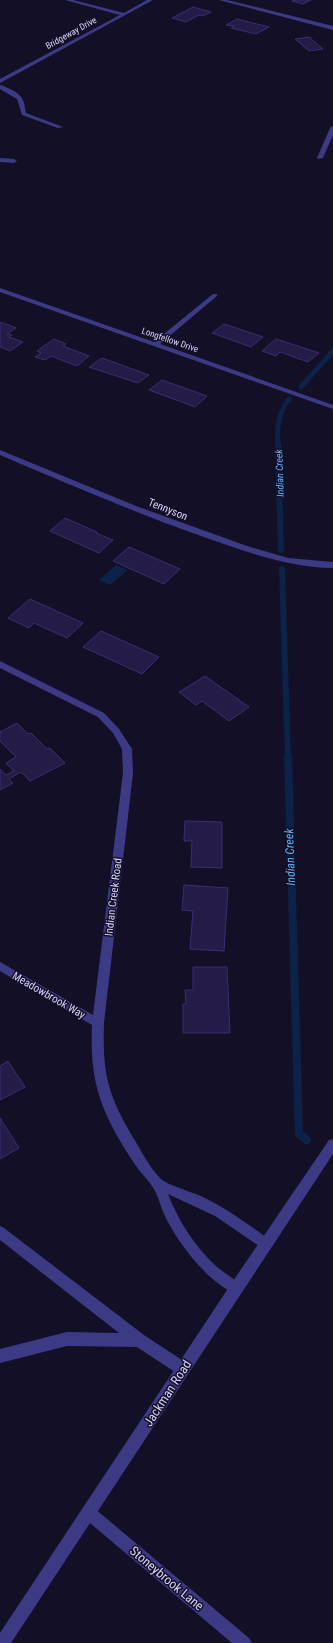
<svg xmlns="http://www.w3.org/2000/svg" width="333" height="1643" font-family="'Roboto Condensed',sans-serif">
<rect width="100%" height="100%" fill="#130f26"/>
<path fill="#0c2248" d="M116,565L128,570L110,585L99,580Z"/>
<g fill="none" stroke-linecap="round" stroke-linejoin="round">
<path stroke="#0c2248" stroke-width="5" d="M301,387L333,351
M278,446C277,428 278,413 289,399"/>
<path stroke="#0c2248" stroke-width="6" d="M278,445L281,550
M282,569L288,758"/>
<path stroke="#0c2248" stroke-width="8" d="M288,757L299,1134L307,1140"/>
</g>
<path fill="#241b47" stroke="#3b2d73" d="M294,0H311L303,4L292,1Z
M193,7L211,12L203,16L199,15L186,22L172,18Z
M237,19L269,27L256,34L231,28L234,26L226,25Z
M309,37L323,49L309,51L295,39Z
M1,322L16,328L7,334L12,335L9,337L23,342L10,351L0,347V323Z
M224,324L263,337L251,347L212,333Z
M54,339L66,344L63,346L89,356L77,366L51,356L45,360L35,357L41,353L37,351Z
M276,339L319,353L308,362L280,352L276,356L262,351Z
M102,358L149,375L138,383L89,367Z
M162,380L207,396L195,407L149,390Z
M65,518L97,532L96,533L113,540L99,553L50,531Z
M129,547L180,569L164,584L113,561Z
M30,599L83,623L67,638L34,623L29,628L8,618Z
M101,631L159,657L142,674L83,647Z
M205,676L249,707L229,721L202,701L196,705L179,692Z
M17,723L28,734L31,733L47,749L50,748L65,763L30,781L21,772L9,779L13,783L0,790V769L6,775L14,771L6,763L16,757L0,741V732Z
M185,821L222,822V868L191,867L192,841H184Z
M184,885L228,888L224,951L190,949L193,911L182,910Z
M193,967H227L230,1033H183V1004H186L185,990H193Z
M8,1061L25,1087L0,1100V1066Z
M0,1118L19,1148L0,1159Z"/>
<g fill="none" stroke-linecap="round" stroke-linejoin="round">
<path fill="#3d3a85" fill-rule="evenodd" d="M0,85C9,88 22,93 24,103C25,106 25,110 26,113L63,127L58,128L22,115L17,99L0,89Z
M0,158L14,159L17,161L14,163L0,162Z
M0,1226L4,1228L144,1335L188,1364L190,1369L188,1374L183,1376L178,1374L137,1347L67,1346L0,1363V1349L67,1332L119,1333L0,1240Z"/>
<path fill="#3d3a85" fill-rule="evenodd" d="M65,0H73L124,13L147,0H153L0,83V79L120,15Z
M219,0H227L333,26V30Z
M333,126V135L323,158L318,159L317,158L330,128Z
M0,288L154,342L213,294H217V296L160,344L333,405V409L0,292Z
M0,450L136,506L247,546L288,558L333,562V568C286,567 244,551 201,536C133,512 66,483 0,455Z
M0,661L104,713L119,729L132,749L133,773L104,1023C102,1077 109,1098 137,1144C144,1156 151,1169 161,1179C168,1185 191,1192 201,1196C226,1208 248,1224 270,1240L272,1244L270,1248L266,1250L262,1248L215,1216L168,1194C178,1220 195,1247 216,1266C223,1272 232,1278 241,1284L242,1288L241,1292L236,1294C207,1282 177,1242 164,1214C160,1205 158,1194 152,1186C148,1180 143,1175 139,1170C124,1149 106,1119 99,1095C92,1072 91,1049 92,1025L0,971V962L93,1015L123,773L122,749L113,733L98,717L0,668Z
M89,1506L94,1508L249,1638L252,1643H232L84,1518L82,1513L84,1508Z"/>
<path fill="#3d3a85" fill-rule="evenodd" d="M333,1139V1154L11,1643H0V1633L231,1284L329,1140Z"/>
</g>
<g text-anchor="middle" stroke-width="3" stroke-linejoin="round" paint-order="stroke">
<g font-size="9" fill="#d9d4ff" stroke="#130f26">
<text transform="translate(71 33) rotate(-29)" y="3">Bridgeway Drive</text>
<text transform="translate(170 340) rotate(19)" y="3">Longfellow Drive</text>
</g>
<g font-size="10" font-style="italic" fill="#62b6ff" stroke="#130f26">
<text transform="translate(279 473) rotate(-92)" y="4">Indian Creek</text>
</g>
<g font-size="11" fill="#d9d4ff" stroke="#130f26">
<text transform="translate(168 509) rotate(22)" y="4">Tennyson</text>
<text transform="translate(113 897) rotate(-83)" y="4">Indian Creek Road</text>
<text transform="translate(49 995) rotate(30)" y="4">Meadowbrook Way</text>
</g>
<g font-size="12" font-style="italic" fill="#62b6ff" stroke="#130f26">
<text transform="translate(290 857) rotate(-92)" y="4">Indian Creek</text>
</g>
<g font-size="13" fill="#d9d4ff" stroke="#130f26">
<text transform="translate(167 1393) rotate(-57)" y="5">Jackman Road</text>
<text transform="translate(167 1578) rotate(40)" y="5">Stoneybrook Lane</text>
</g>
</g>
</svg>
